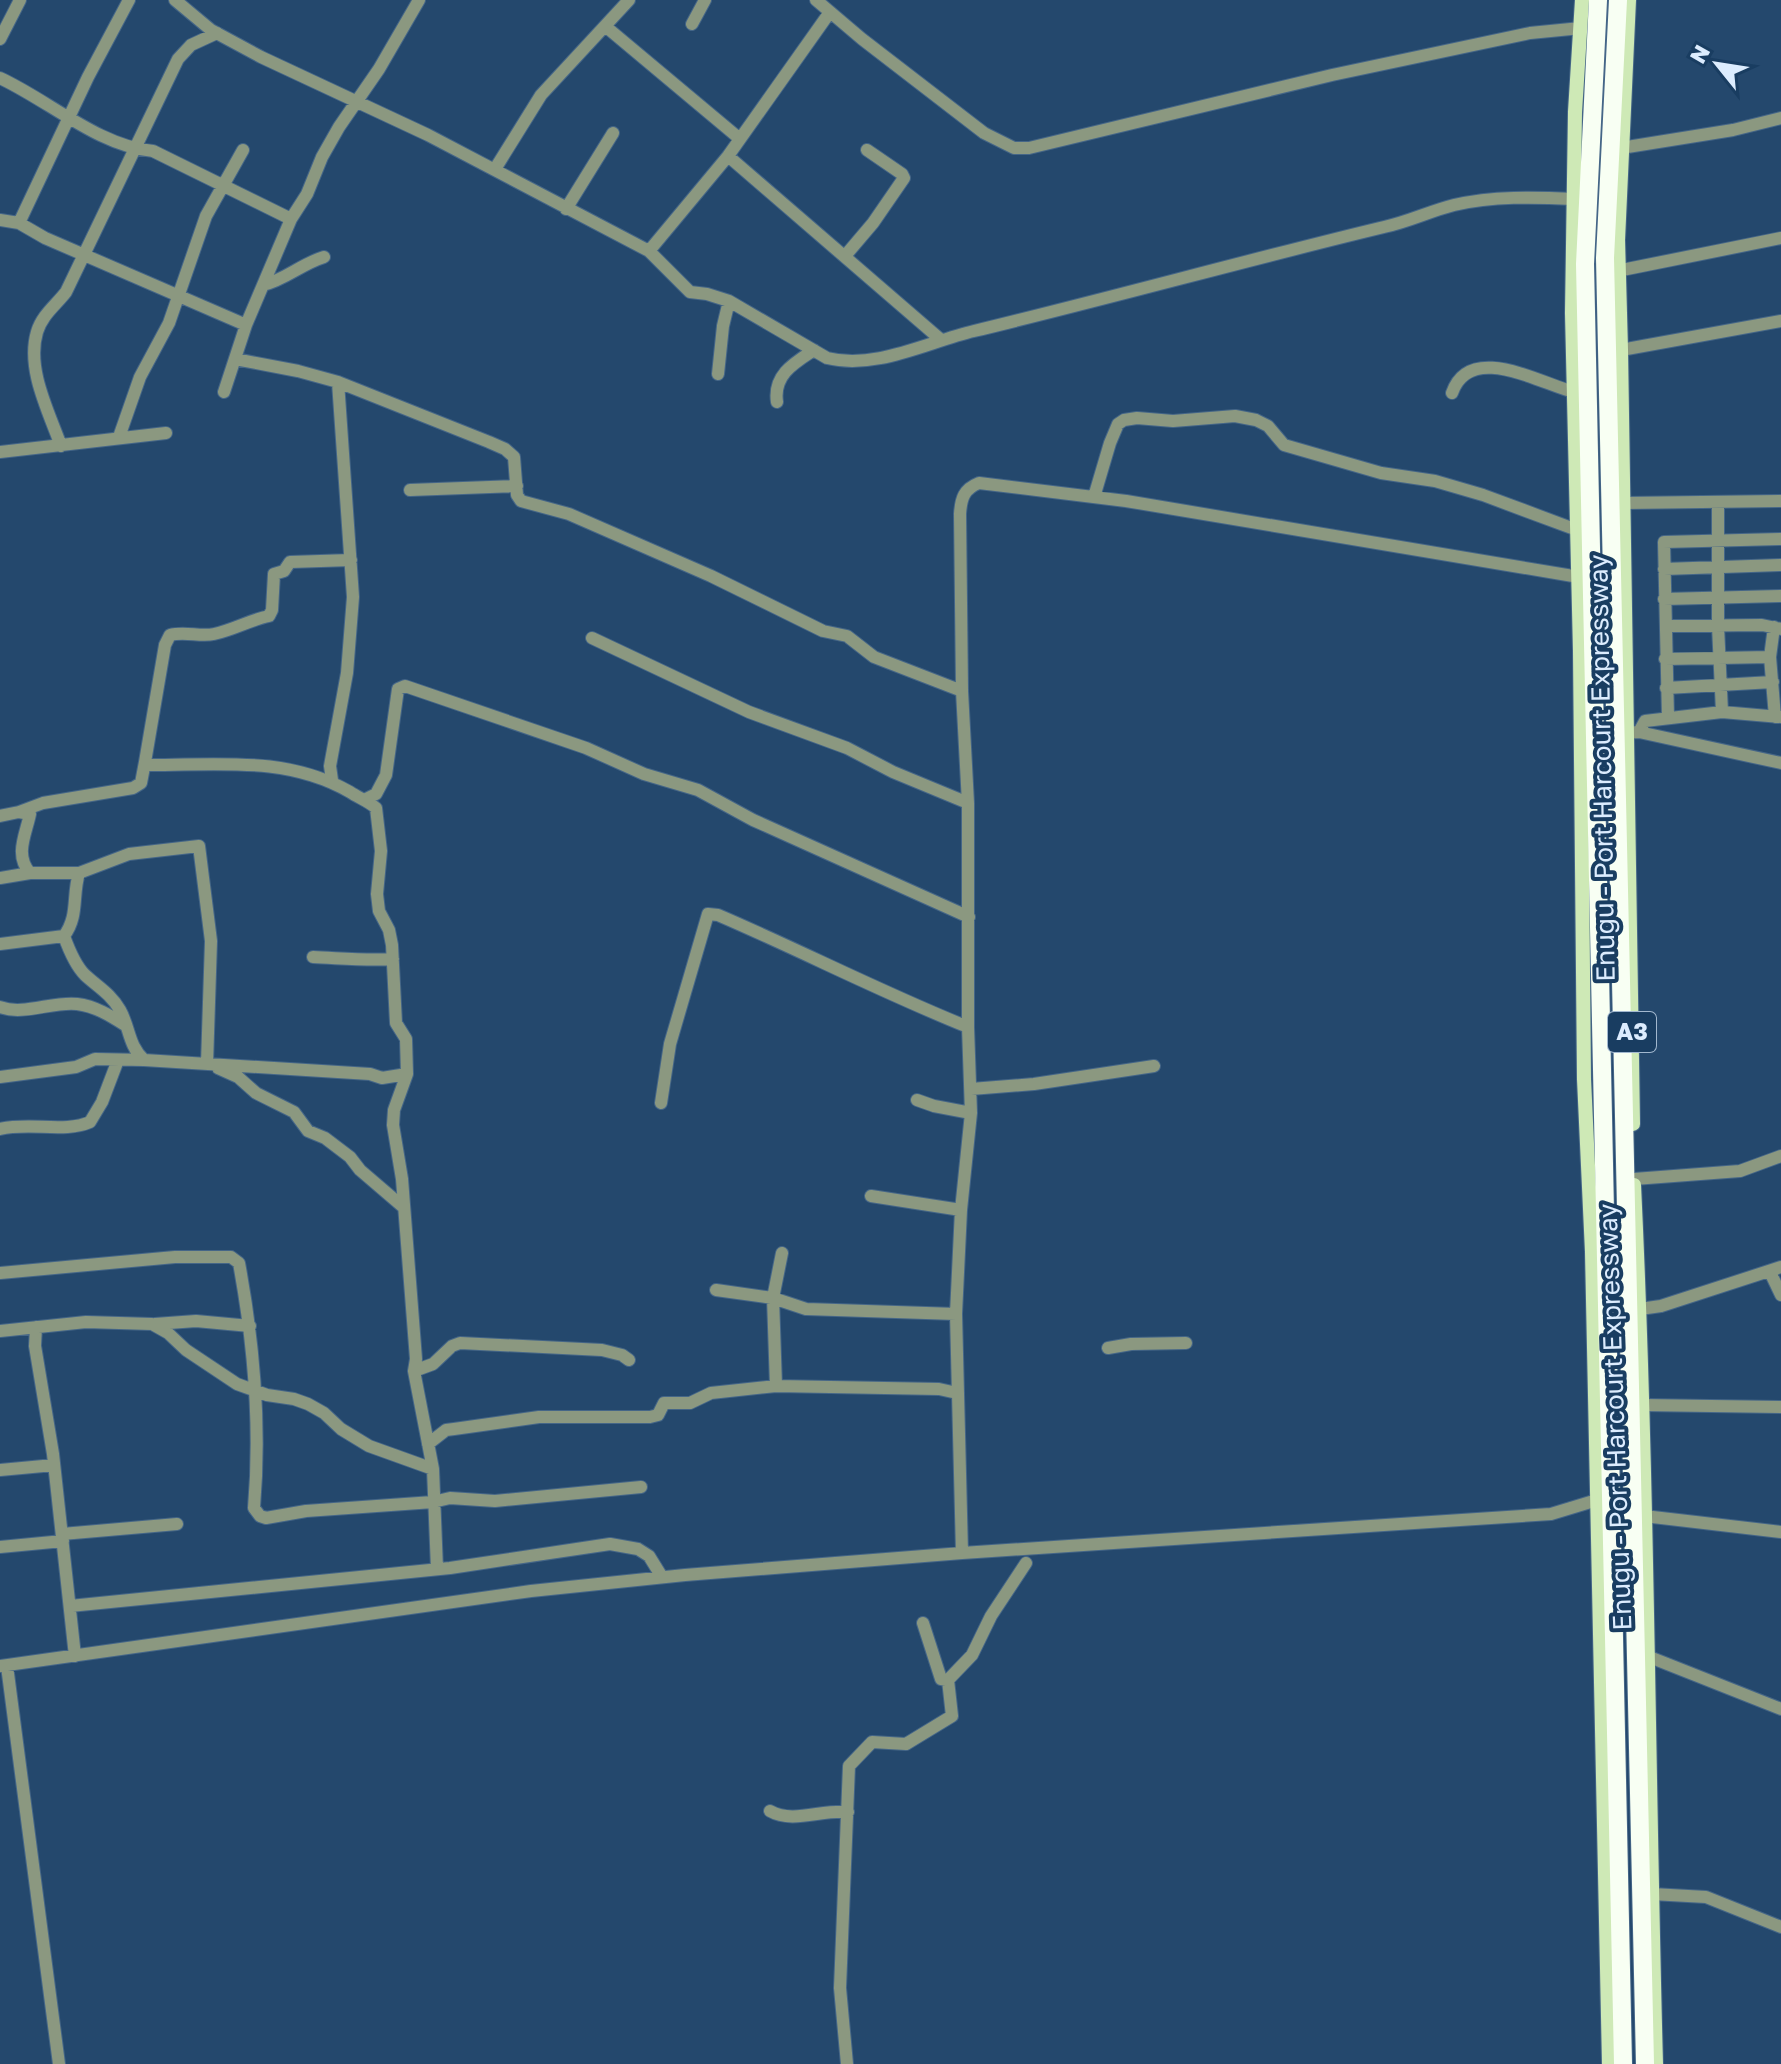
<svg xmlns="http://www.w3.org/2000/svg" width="1781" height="2064" font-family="'Golos Text',sans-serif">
<rect width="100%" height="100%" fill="#24486d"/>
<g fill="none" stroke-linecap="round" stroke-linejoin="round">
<g stroke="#456687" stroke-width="14">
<path id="minor" d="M175,0L211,30L261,57L428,135L649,251L690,292L707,294L729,301L827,358C876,370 927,342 974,331C1111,298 1247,260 1384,227C1408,222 1430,211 1454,205C1493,196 1534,197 1574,199
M816,0L862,39L984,133L1014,148H1029L1332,75L1530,33L1581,28
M692,24L705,0
M605,26L740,139
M0,39L20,0
M0,78C48,100 100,147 153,151L291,219
M1621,148L1733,130L1781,118
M728,156L940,339
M495,169L541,95L629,0
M566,209L613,133
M0,220L19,223L45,238L246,325
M19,223L88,77L129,0
M649,251L728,156L830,12
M845,256L873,223L904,178L902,174L867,150
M1617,271L1781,238
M263,285C285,280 301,264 324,257
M1621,350L1781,321
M235,359L298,371L338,382L489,442L505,449L514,457L517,495L521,501L569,514L711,576L823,631L847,636L874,657L962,691
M718,374L723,326L729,301
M224,392L246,325L291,219L307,194L322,157L339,127L379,69L419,0
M1452,393C1470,341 1541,384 1574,392
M777,402C773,375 794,363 814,350
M119,437L140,377L169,323L206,216L243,150
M61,446C49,412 26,369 37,332C42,315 56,305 66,292L178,59L191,45L217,33
M0,452L166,433
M410,490L517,486
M1094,497L1110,443L1118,424L1124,420L1137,418L1173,421L1235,416L1256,420L1268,426L1284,445L1381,473L1435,481L1483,495L1577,530
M1718,502V626L1722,712
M1623,503L1781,501
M351,560L290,562L284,571L274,574L272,610L269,616C250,620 233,630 214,634C200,637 185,631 170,635L165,645L145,762L150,765C219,765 288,756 350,792C359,798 368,801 376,808L381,851L377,894L379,911L389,930L392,945L396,1023L406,1039L407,1074L394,1110L393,1125L402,1179L416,1359L414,1371L433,1469L437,1569
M1664,569L1781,565
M1664,599L1781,596
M1666,626L1762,625L1781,629
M1774,627L1770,657L1775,717
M592,638L749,712L847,748L893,772L968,803
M1665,659L1770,657
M1666,688L1773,682
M1668,717L1664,542L1781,539
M1639,732L1645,721L1722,712L1781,717
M1626,733L1639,732L1781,763
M332,780L330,766L347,673L353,597L338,382
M364,800L376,794L386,775L398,689L405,686L586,748L644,774L698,790L753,820L969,917
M19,812L43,803L133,788L141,783L145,762
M0,816L19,812L30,814C26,834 14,855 30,873H79C72,896 79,916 64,936C69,950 75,965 85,975C98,987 111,994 120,1010C130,1028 128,1045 144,1060L370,1074L382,1078L407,1074
M79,873L129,854L199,846L211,941L207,1064
M0,878L30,873
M0,944L64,936
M313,957C339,958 367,961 393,959
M0,1007C23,1016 53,1001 77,1004C95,1006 111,1016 125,1025
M218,1068L238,1077L256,1093L294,1112L308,1131L325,1138L350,1157L360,1170L402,1206
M0,1077L76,1067L95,1059L144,1060
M971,1089L1034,1084L1154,1066
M917,1100L934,1106L971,1113
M661,1103L670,1044L708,914L718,915C802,951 883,993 968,1027
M0,1129C28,1122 66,1133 90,1122L102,1102L118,1060
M1634,1179L1740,1171L1781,1156
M871,1196L961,1210
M1770,1272L1781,1295
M0,1273L175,1257H231L239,1263C254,1344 261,1426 254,1508L260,1516L266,1518L306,1511L433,1502L450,1498L495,1501L641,1487
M716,1290L773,1298L806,1309L956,1314
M1640,1309L1661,1306L1781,1267
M155,1324L196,1321L250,1326
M36,1327L35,1346L53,1454L75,1656
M0,1331L86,1322L152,1324L168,1333L186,1350L237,1384L267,1395L294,1399L308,1404L324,1413L341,1429L369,1446L433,1469
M1108,1348L1131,1344L1186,1343
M414,1371L433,1364L452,1346L460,1343L602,1350L622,1355L629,1360
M776,1386L773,1298L782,1253
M1642,1405L1781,1407
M428,1444L446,1430L454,1429L539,1417H650L658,1415L664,1403H690L711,1393L776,1386L939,1389L957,1393
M0,1470L54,1465
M1644,1516L1781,1532
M62,1534L177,1524
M0,1547L63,1541
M962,1553L956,1314L961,1210L971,1113L968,1027V803L962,691L960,514C961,498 964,489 979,483L1126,501L1579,577
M70,1606L450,1568L610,1544L638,1549L649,1556L662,1577
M923,1623L941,1679L948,1680
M1647,1656L1781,1709
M0,1666L531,1591L685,1575L962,1553L1551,1514L1597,1500
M7,1666L59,2064
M770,1811C793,1824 822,1809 848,1812
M1652,1894L1706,1897L1781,1927
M847,2064L840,1988L849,1766L872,1742L906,1744L952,1716L948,1680L972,1655L991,1616L1026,1563"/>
</g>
<g stroke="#456687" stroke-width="16">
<path id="major" d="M1582,0L1575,112L1572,313L1580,651L1584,1079L1592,1252L1609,2064
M1629,0L1618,240L1621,350L1633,1124
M1634,1185C1648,1478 1648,1771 1656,2064"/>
</g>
<g stroke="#456687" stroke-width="20">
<path id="highway" d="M1598,0L1585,264L1623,2064
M1618,0L1605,258L1645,2064"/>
</g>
<use href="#minor" stroke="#8b9880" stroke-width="12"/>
<use href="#major" stroke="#cee9b6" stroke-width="14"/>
<use href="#highway" stroke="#f8fff3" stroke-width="18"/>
</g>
<g text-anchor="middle" stroke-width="8" stroke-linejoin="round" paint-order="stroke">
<rect fill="#193d61" stroke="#a2b8cf" stroke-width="2" x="1608" y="1012" width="48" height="40" rx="6"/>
<g font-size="24" font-weight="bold" fill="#dcecfe">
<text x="1632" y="1040">A3</text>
</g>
<g font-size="26" fill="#dcecfe" stroke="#193d61">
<text transform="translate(1602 768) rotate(-91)" y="9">Enugu - Port Harcourt Expressway</text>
<text transform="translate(1615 1417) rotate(-92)" y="9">Enugu - Port Harcourt Expressway</text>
</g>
</g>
<g transform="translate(1717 64) rotate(300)" stroke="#193d61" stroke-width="6" paint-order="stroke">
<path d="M0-6L14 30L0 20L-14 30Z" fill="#dcecfe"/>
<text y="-12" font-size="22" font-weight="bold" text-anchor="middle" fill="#dcecfe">N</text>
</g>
</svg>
